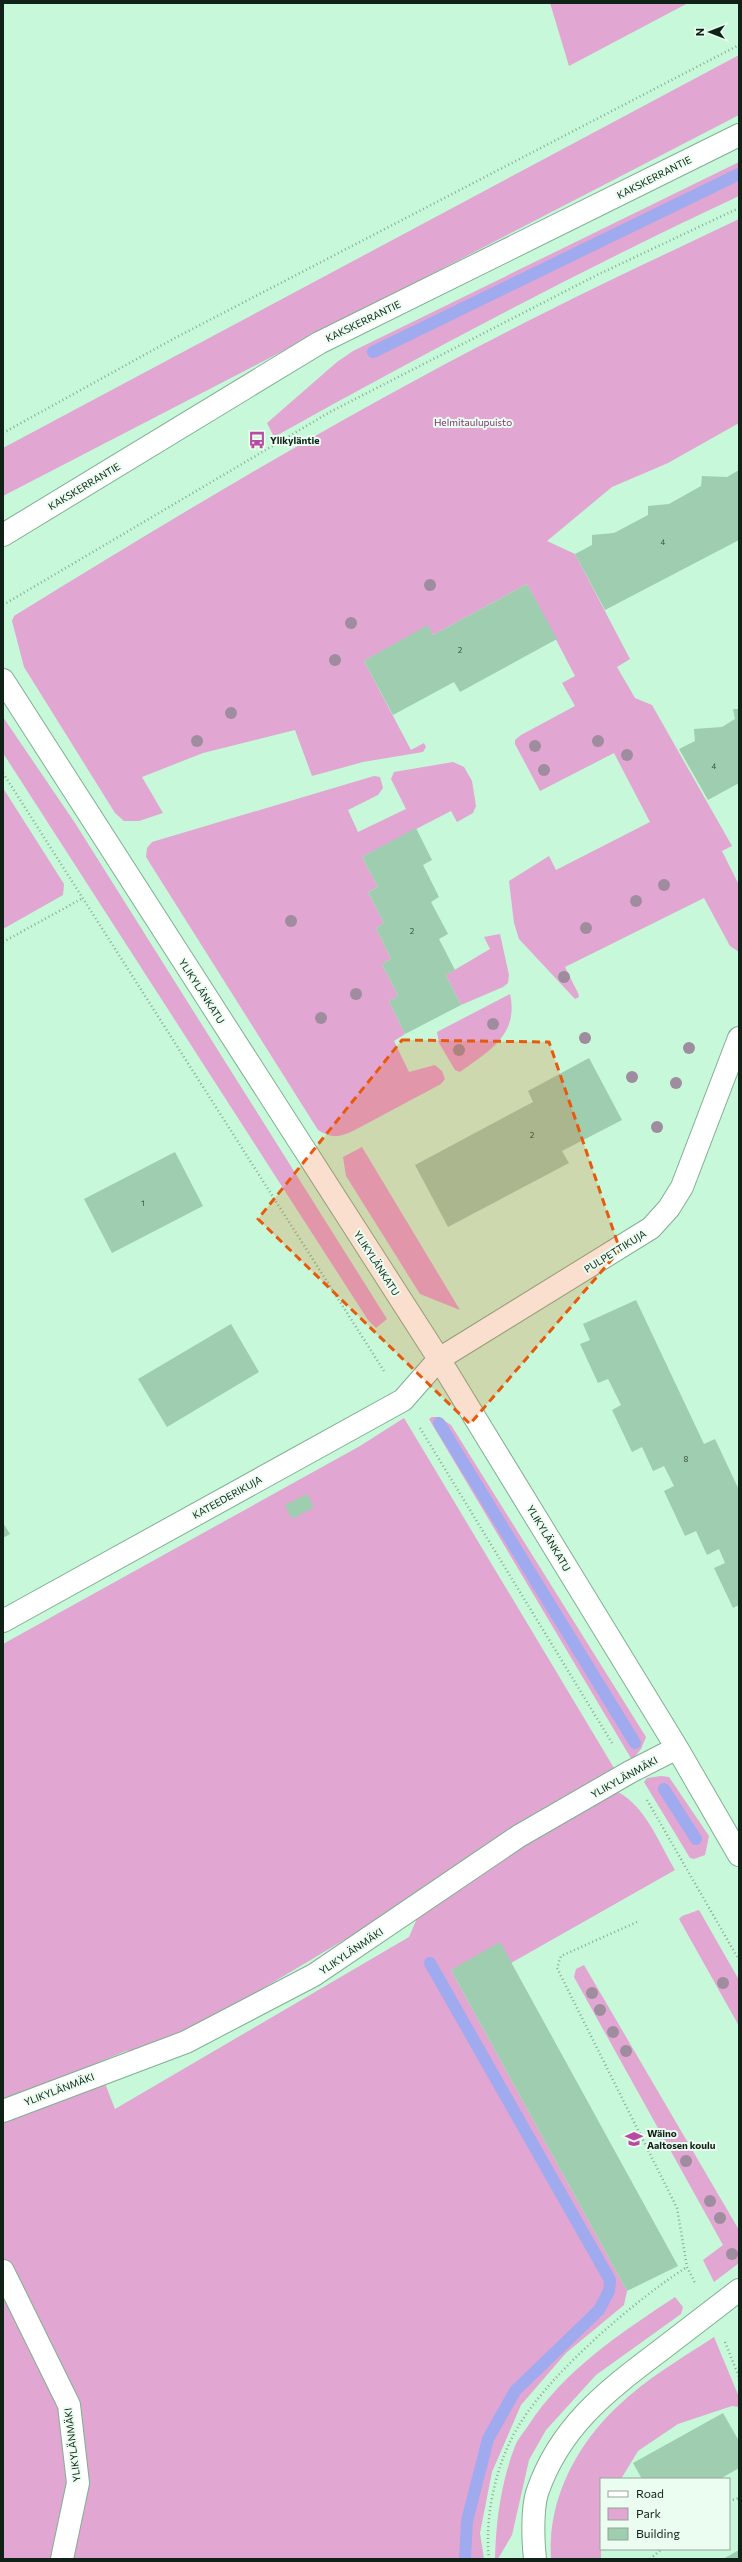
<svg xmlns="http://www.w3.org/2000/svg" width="742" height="2562" font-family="Commissioner,sans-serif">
<rect width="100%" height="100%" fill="#c7f8d9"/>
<path fill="#e1a6d1" d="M550,3H688L569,66Z
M739,55V115L3,496V448Z
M739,162V196C581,270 426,352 274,437L267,423L337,362L353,351Z
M739,219V423L668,463L612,487L547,541L575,554L630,659L617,667L635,698L652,705L732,846L722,851L739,885V952L730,946L704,898L565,967L578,993L579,997L575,999L519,939L514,923L509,881L549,856L556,870L650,822L614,753L540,791L515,744V740L521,735L575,706L562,683L575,676L527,584L433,635L428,626L364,661L411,750L424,743L426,747L423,752L363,762L312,776L295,730L203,753L142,777L163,813L139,821H124L115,813L24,667L12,621L14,616C189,508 367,401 552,309C613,278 677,249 739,219Z
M3,717L75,823L387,1319L376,1328L368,1320L3,753Z
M453,762L464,767L472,781L476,806L473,813L457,822L451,811L362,857L378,887L368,892L384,923L376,928L391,959L382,964L398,996L389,1001L405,1034L394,1041L409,1072L435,1065L442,1071L445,1079L441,1084L353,1131C338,1138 332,1138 318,1130L146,857L147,848L152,842L374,776L380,777L383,788L378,795L348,810L358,832L406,809L391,779L394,772Z
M3,788L64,884L63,895L3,929Z
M500,934L509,975L508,983L503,987L461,1005L446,975L490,949L484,937Z
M510,994C519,1035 489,1051 460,1072L455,1070L439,1043L437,1032Z
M362,1147L460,1310L420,1294L346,1176L343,1157Z
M432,1417H439L451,1425L646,1737L641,1749L632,1760L429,1419Z
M404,1418L614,1768L416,1897L217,2016L139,2050L126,2051L97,2063L115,2109L409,1937L418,1916L491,1862L618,1792C646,1807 659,1843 675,1870L511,1963L501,1945L451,1970L627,2291L624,2305L566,2353L521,2405L492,2472L480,2533L484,2559H3V1644L360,1446Z
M661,1776L669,1777L709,1836L705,1855L694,1859L690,1858L644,1782L647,1778Z
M699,1910L739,1980V2026L679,1919L682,1916Z
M584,1965L739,2230V2263L714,2282L703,2260L723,2245L574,1977L576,1969Z
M675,2297L683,2307L681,2314L596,2375L546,2430L529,2460L512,2535L498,2559H495C496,2520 501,2483 515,2446C518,2439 524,2432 528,2426C564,2370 621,2333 675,2297Z
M714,2337L739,2397V2407L732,2406L678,2424L638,2451L621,2479H601V2559H551C547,2501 576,2445 618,2406C646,2379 682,2358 714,2337Z"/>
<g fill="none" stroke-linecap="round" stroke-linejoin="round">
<path stroke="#9faaef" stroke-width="12" d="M373,352L739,174
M439,1423L635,1743
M664,1789L696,1839
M430,1963L610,2280L609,2291L599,2310L515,2391L488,2439L467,2521L465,2559"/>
</g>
<path fill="#9ecdaf" d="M739,470V540L605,610L575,554L592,545V535L614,533L648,515V506L669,504L701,486L702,476L727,477Z
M527,584L557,639L460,692L454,682L393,715L364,661L428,625L433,635Z
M733,709H739V783L708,800L679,749L695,741L694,729L722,727L735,719Z
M416,828L432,860L423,865L439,897L431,902L448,934L439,939L455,970L446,975L461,1005L405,1034L389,1001L398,996L382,964L391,959L376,928L384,923L368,892L378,887L362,857Z
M589,1058L622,1120L562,1151L569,1163L448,1227L415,1165L533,1102L528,1091Z
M175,1152L203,1206L112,1253L84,1199Z
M636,1300L704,1444L715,1439L739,1490V1605L733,1608L714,1568L725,1563L719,1549L707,1555L696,1531L685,1536L664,1491L674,1486L664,1466L653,1471L642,1447L632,1452L612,1410L621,1405L608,1379L598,1383L580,1344L590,1340L583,1324Z
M231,1324L259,1372L167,1427L138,1379Z
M307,1494L314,1507L292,1519L285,1505Z
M3,1523L10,1534L3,1538Z
M500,1942L678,2266L627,2291L451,1970Z
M723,2413L739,2441V2468L720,2479H642L633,2463Z
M739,2550V2559H723Z"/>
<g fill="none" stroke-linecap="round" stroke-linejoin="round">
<g stroke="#81af92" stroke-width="24">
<path id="minor" d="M3,680L439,1359L677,1748L739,1855
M3,1621L403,1400L439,1359L651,1228L669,1208L682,1187L739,1038
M3,2111L186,2042L314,1975L519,1836L630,1772L677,1748
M3,2271L69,2405L78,2483L62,2559
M535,2559C533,2541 532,2510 537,2493C559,2428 605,2392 657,2353C684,2332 712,2311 739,2290"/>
</g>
<g stroke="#81af92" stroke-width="24">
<path id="major" d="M3,535L319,343L739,135"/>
</g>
<path stroke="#86ac94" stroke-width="2.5" stroke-dasharray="1 3" stroke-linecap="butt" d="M3,433L173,339L739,45
M3,605L330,412L597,275L739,208
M3,773L384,1371
M3,942L83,898
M420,1428L612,1743
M647,1800L739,1960
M637,1922L561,1956L557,1968L677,2208L687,2267L695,2283
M725,2342L739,2377
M729,2501L739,2498
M489,2559C484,2515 497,2459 521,2422C554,2370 635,2300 687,2267
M650,2559L662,2549"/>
<use href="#minor" stroke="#fff" stroke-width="22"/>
<use href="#major" stroke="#fff" stroke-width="22"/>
</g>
<g fill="#9f8c9f">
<circle cx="430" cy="585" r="6"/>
<circle cx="351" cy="623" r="6"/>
<circle cx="335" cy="660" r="6"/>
<circle cx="231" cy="713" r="6"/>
<circle cx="197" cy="741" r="6"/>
<circle cx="598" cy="741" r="6"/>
<circle cx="535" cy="746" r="6"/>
<circle cx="627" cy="755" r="6"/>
<circle cx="544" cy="770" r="6"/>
<circle cx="664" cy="885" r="6"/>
<circle cx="636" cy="901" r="6"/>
<circle cx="291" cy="921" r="6"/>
<circle cx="586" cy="928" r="6"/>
<circle cx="564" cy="977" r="6"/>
<circle cx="356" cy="994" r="6"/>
<circle cx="321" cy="1018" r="6"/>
<circle cx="493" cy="1024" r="6"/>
<circle cx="585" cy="1038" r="6"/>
<circle cx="689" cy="1048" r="6"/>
<circle cx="459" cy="1050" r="6"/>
<circle cx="632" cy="1077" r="6"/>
<circle cx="676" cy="1083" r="6"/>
<circle cx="657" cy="1127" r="6"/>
<circle cx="723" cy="1983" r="6"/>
<circle cx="592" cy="1993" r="6"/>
<circle cx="600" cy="2010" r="6"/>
<circle cx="613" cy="2032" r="6"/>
<circle cx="626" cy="2051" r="6"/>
<circle cx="686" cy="2161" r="6"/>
<circle cx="710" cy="2201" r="6"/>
<circle cx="720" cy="2218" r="6"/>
<circle cx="732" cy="2254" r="6"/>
</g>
<path fill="#e8590c" fill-opacity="0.2" stroke="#e8590c" stroke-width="3" stroke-dasharray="8 5" stroke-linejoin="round" d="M402,1040L549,1042L620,1250L470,1424L258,1219Z"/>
<defs>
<g id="bus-bare" transform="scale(1.38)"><path d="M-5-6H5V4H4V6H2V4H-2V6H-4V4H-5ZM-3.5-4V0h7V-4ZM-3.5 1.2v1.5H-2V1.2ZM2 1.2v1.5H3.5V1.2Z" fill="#bb49a3" stroke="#eafdf0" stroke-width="2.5" paint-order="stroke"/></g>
<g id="school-bare" transform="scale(1.38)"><path d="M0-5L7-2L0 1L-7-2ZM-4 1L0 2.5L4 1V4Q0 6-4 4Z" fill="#bb49a3" stroke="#eafdf0" stroke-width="2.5" paint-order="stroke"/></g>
</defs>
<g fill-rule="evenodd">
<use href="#bus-bare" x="257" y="440"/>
<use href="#school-bare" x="634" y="2139"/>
</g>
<g text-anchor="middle" stroke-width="4" stroke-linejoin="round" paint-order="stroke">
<g font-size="8" fill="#344d3d">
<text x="663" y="545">4</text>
<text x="460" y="653">2</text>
<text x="714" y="769">4</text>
<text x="412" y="934">2</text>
<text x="532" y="1138">2</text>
<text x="143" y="1206">1</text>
<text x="686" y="1462">8</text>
</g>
<g font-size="10" fill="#102217" stroke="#eafdf0">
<text transform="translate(654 177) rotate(-27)" y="4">KAKSKERRANTIE</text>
<text transform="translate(363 321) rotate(-26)" y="4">KAKSKERRANTIE</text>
<text transform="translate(84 486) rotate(-31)" y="4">KAKSKERRANTIE</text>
<text transform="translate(202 991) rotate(57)" y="4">YLIKYLÄNKATU</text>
<text transform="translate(615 1251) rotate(-32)" y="4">PULPETTIKUJA</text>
<text transform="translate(377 1263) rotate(57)" y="4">YLIKYLÄNKATU</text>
<text transform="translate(227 1497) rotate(-29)" y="4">KATEEDERIKUJA</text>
<text transform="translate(549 1538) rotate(59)" y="4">YLIKYLÄNKATU</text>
<text transform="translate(624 1777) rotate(-29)" y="4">YLIKYLÄNMÄKI</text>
<text transform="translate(351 1951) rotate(-34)" y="4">YLIKYLÄNMÄKI</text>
<text transform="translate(59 2089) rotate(-21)" y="4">YLIKYLÄNMÄKI</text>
<text transform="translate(72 2445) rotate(-97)" y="4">YLIKYLÄNMÄKI</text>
</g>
<g font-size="10" fill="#7f336f" stroke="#eafdf0">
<text x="473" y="426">Helmitaulupuisto</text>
</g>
<g font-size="10" font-weight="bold" fill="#102217" stroke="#eafdf0" text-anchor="start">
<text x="270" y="444">Ylikyläntie</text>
<text x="647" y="2137">Wäino<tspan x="647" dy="12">Aaltosen koulu</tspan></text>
</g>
</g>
<rect width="742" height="2562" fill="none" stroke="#102217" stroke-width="8"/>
<rect x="600" y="2478" width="130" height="72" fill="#eafdf0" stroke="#93a599"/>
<rect x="608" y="2491" width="20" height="6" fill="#ffffff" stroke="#93a599"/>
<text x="636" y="2498" font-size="12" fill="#102217">Road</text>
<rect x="608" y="2508" width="20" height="12" fill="#e1a6d1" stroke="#93a599"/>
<text x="636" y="2518" font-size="12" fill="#102217">Park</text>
<rect x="608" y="2528" width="20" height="12" fill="#9ecdaf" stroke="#93a599"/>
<text x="636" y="2538" font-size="12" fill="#102217">Building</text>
<g transform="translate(710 32) rotate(270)" stroke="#eafdf0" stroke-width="3" paint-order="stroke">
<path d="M0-3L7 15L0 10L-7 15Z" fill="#102217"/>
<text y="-6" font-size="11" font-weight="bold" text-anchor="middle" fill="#102217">N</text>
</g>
</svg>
